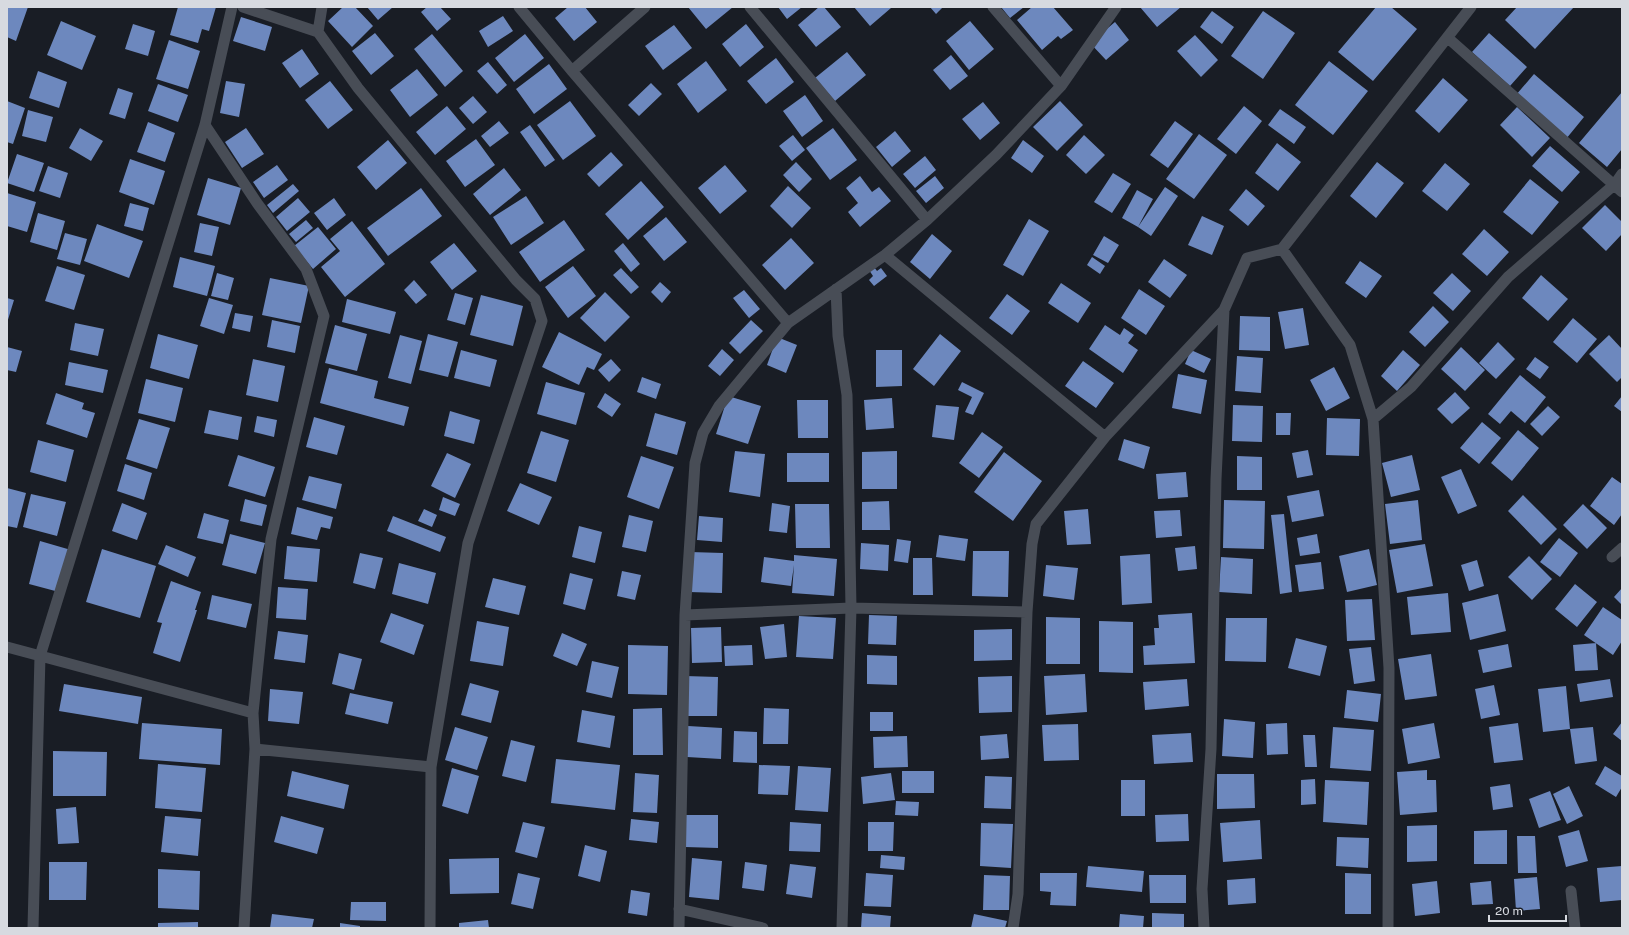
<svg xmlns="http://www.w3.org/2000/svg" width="1629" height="935" font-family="'Public Sans',sans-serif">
<rect width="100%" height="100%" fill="#191d25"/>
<path fill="#6d88be" d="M7,7H28L16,41L7,37Z
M178,7H216L209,31L202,29L198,43L170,35Z
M343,7H355L373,26L352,47L328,21Z
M367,7H393L378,20Z
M427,7H440L451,19L437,31L421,12Z
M568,7H585L597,22L574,41L555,18Z
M688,7H733L706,29Z
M778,7H802L787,19Z
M819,7H824L841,27L816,47L798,25Z
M854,7H890L891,8L870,26Z
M930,7H943L936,14Z
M1001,7H1024L1010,18Z
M1032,7H1053L1073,30L1061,39L1058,36L1042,50L1017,20Z
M1140,7H1181L1157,27Z
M1376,7H1391L1417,29L1373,81L1338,52Z
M1517,7H1574L1535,49L1505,20Z
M1212,11L1234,27L1222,44L1200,27Z
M1263,11L1295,33L1263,79L1231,56Z
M503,16L513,31L488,47L479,31Z
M241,17L272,27L265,51L233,41Z
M61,21L96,36L82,70L47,55Z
M970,21L994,49L969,70L946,41Z
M1115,22L1129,40L1106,60L1090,43Z
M133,24L155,31L148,56L125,49Z
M746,24L764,47L740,67L722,44Z
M674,25L692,48L663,70L645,46Z
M375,33L394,56L371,75L352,51Z
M1489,33L1527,67L1510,86L1472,52Z
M432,34L463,71L445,87L414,49Z
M525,34L544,58L514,82L495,58Z
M1195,35L1218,60L1201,77L1177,51Z
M169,40L200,51L188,89L156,79Z
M302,49L319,74L300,88L282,63Z
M847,52L866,75L835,101L815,78Z
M951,55L968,76L950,90L933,70Z
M776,58L794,82L766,104L747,81Z
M706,61L727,90L698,113L677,84Z
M1329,61L1368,91L1333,135L1295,105Z
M488,62L507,85L497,94L477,71Z
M549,64L567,89L534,114L516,89Z
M417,69L438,95L410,117L390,90Z
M38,71L67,82L59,108L29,98Z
M1534,74L1584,117L1566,139L1516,95Z
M1443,78L1468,100L1439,133L1415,111Z
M226,81L245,84L239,117L220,113Z
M330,81L353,110L328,129L305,100Z
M651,83L662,94L639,116L628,105Z
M158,84L188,95L178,122L148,111Z
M118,88L133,93L125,119L109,114Z
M1622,92V149L1607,167L1579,143Z
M805,95L823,121L802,137L783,111Z
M473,96L487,112L473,124L459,108Z
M7,101L25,108L13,144L7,142Z
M570,101L596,136L563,160L537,125Z
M1060,101L1083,125L1057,151L1033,127Z
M983,102L1000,123L980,140L962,119Z
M447,106L466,129L435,155L416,132Z
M1244,106L1262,121L1236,154L1217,139Z
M1517,107L1550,138L1532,157L1500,125Z
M1280,109L1306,127L1294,144L1268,125Z
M28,110L53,117L46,142L22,136Z
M499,121L509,133L490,147L481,136Z
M1175,121L1193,134L1168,168L1150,155Z
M148,122L175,133L165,162L137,152Z
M530,125L555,160L545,167L520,132Z
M80,128L103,141L91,161L69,148Z
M246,128L264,154L242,168L225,142Z
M833,128L857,160L830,180L806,148Z
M895,131L911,151L892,167L876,147Z
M1199,134L1227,155L1194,199L1166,179Z
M793,135L805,150L792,161L779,146Z
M1084,135L1105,155L1086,174L1066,155Z
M476,139L495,165L465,187L446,161Z
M388,140L407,163L376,190L357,167Z
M1023,140L1044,156L1032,173L1011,158Z
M1277,143L1301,162L1278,191L1255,173Z
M1550,146L1580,172L1562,192L1532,166Z
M611,152L623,165L599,187L587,174Z
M17,154L44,163L34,192L7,183Z
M925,156L936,170L915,188L903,174Z
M130,159L165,171L154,205L119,192Z
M796,162L812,179L799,192L783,175Z
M1377,162L1404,183L1376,218L1350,196Z
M1445,163L1470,184L1447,211L1422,191Z
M277,165L288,180L264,198L253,182Z
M725,165L747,191L720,214L698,188Z
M48,166L68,173L60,198L39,191Z
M504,168L521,190L490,215L473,194Z
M1113,173L1131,184L1112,213L1094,202Z
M860,176L872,192L879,187L891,201L860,227L848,212L858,203L846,188Z
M935,176L944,188L926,203L916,191Z
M208,178L241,188L230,225L197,215Z
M1530,179L1559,202L1532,235L1503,212Z
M641,181L664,207L628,240L605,214Z
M293,184L299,191L273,213L267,205Z
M788,186L811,208L792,228L770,206Z
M1165,187L1178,196L1151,236L1138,227Z
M421,188L442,216L388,256L367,228Z
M1246,189L1265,206L1248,226L1229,210Z
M1137,190L1153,199L1138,227L1122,218Z
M7,193L36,202L27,232L7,226Z
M526,196L544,223L511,245L493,217Z
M298,198L310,212L287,231L276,217Z
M334,198L346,215L327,230L314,213Z
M130,203L149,208L143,231L124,226Z
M1605,205L1622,222V234L1606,251L1582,228Z
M38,213L65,221L57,250L30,242Z
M1202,216L1224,226L1212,255L1188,245Z
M666,217L687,242L664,261L643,236Z
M1029,219L1049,231L1023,276L1003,265Z
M306,220L313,228L296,242L289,234Z
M564,220L585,250L540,282L519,252Z
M352,221L385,264L345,297L321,267L340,251L330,239Z
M200,223L219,227L212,256L194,252Z
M97,224L143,241L129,278L84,261Z
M318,227L336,249L313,269L294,246Z
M1484,229L1509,252L1487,276L1462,254Z
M65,233L87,239L80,265L57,259Z
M932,234L952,251L930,279L910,262Z
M1104,236L1119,245L1108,263L1093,255Z
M791,238L814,263L785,290L762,265Z
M454,243L477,271L452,290L430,262Z
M623,243L640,264L631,272L614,251Z
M180,257L215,266L207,296L173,287Z
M1092,257L1105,266L1100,274L1087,265Z
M1164,259L1187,275L1170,298L1148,282Z
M1360,261L1382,276L1366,298L1345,283Z
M57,266L85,275L74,310L45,301Z
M573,266L596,296L568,318L545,287Z
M874,267L877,271L881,268L887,276L874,286L869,280L873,276L869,270Z
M621,268L639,287L631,294L613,275Z
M217,273L234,278L228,300L211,296Z
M1452,273L1471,291L1453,311L1433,293Z
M1541,275L1568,299L1548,321L1522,298Z
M270,278L309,286L301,323L262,315Z
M414,280L427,295L416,304L404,290Z
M660,282L671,292L662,303L651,292Z
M1061,283L1091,303L1078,323L1048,303Z
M1139,289L1165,306L1146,335L1121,318Z
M744,290L760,309L749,318L733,298Z
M605,292L630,317L605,342L580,318Z
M455,293L473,298L465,325L447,320Z
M1007,294L1030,311L1012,335L989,318Z
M481,295L523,306L513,346L470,335Z
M7,298L14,300L7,323Z
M209,298L233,305L224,334L200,326Z
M347,299L396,312L390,334L342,322Z
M1433,306L1449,322L1425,347L1409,332Z
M1303,308L1309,345L1285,349L1278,312Z
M235,313L253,316L250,332L232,328Z
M1240,316L1270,317V351L1239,350Z
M1573,318L1597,339L1577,363L1553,342Z
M272,320L300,326L295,353L267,347Z
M751,320L763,331L740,354L729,343Z
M75,323L104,329L98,356L70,350Z
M335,325L367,334L357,371L325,363Z
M1105,325L1120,335L1124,328L1134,335L1128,343L1138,350L1123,373L1089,349Z
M559,332L602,354L594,370L587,367L579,385L542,367Z
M158,334L198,345L189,379L150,368Z
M428,334L458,342L448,377L419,370Z
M940,334L961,351L934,386L913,369Z
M400,335L422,341L411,384L388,378Z
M1609,335L1622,349V377L1617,382L1589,354Z
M777,337L797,345L786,373L767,365Z
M1498,342L1515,359L1496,379L1479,363Z
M7,347L22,351L16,372L7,370Z
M1461,347L1485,370L1465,391L1441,369Z
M722,349L734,360L720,376L708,366Z
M461,350L497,360L490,387L454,378Z
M876,350H902V386L876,387Z
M1191,350L1211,359L1204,373L1185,364Z
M1403,350L1420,365L1397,391L1381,376Z
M1237,356L1263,358L1261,393L1235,391Z
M1535,357L1549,367L1540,379L1526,369Z
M253,359L285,366L278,402L246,395Z
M611,359L621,370L609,382L598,370Z
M1083,361L1114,383L1096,408L1065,386Z
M69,362L108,370L103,393L65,385Z
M1334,367L1350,398L1326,411L1310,380Z
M329,368L378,381L374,398L409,407L404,426L320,403Z
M1178,374L1207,380L1201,414L1172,408Z
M1520,375L1546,397L1525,423L1511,411L1500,424L1488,414Z
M642,377L661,384L656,399L637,392Z
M146,379L183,388L175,422L138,413Z
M546,382L585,393L576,425L537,414Z
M962,382L984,393L973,415L965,412L972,397L958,390Z
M1455,392L1470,408L1452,424L1437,409Z
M56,393L84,403L82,409L95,413L87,438L46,424Z
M605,393L621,404L612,417L597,407Z
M728,396L761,406L748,444L716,434Z
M1622,396V412L1614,406Z
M892,398L894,428L866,430L864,400Z
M797,400H828V438H798Z
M936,405L959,407L954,440L932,437Z
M1233,405L1263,406L1262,442L1232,441Z
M1548,406L1560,417L1542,436L1530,424Z
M209,410L242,417L238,440L204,433Z
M450,411L480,420L474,444L444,436Z
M655,413L686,422L677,455L646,446Z
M1276,413H1291L1290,435H1276Z
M257,416L277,420L274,437L254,432Z
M314,417L345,426L337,455L306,447Z
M1327,418L1360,419L1359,456L1326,455Z
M139,419L170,428L157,469L126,459Z
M1482,422L1501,438L1479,464L1460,448Z
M1518,430L1539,448L1512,481L1491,463Z
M541,431L569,440L556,482L527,473Z
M982,432L1003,447L979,478L959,463Z
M1124,439L1150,447L1144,469L1118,460Z
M38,440L74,450L66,482L30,472Z
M1308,450L1313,475L1297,478L1292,453Z
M735,451L765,454L760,497L729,492Z
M897,451V489H862V452Z
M1004,452L1042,481L1013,521L974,492Z
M447,453L471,464L455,498L431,486Z
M787,453H829V482H787Z
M238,455L275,467L265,497L228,486Z
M1412,455L1420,490L1391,497L1382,463Z
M641,456L674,467L659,509L627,497Z
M1237,456L1262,457V490H1237Z
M125,464L152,473L144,500L117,491Z
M1461,469L1477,506L1458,514L1441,477Z
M1186,472L1188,497L1158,499L1156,474Z
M309,476L342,484L336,509L302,500Z
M1612,477L1622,484V514L1614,525L1590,506Z
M520,483L552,497L539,525L507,511Z
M7,488L26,493L17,528L7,526Z
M1319,490L1324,516L1292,522L1287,496Z
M31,494L66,502L57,536L23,527Z
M1523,495L1557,529L1541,545L1508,511Z
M443,497L460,504L455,516L439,510Z
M245,499L267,505L262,526L240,521Z
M1224,500L1265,501L1264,549L1223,548Z
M1418,500L1422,540L1390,544L1385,504Z
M889,501L890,530H862V502Z
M122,503L147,513L137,540L112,531Z
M772,503L790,506L787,533L769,531Z
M795,504H829L830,548H796Z
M1583,504L1607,528L1587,549L1563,525Z
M297,507L333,517L330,529L321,527L317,540L291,534Z
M424,509L437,515L432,527L418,521Z
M1088,509L1091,544L1067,545L1064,511Z
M1180,510L1182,536L1156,538L1154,511Z
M204,513L229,520L223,544L197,538Z
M1284,514L1292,592L1280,594L1271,515Z
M629,515L653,521L646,552L622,547Z
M393,516L446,537L440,552L387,531Z
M699,516L723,518L722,542L697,540Z
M579,526L602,532L595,563L572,557Z
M230,534L265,543L256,574L222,565Z
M1317,534L1320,553L1300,556L1297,538Z
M939,535L968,539L965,561L936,557Z
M1559,538L1578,553L1560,577L1540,562Z
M897,539L911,541L908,563L894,561Z
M40,541L71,550L59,592L29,584Z
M861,543L889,545L888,571L860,569Z
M1425,544L1433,586L1397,593L1389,550Z
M166,545L196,557L188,577L158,564Z
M287,546L320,549L317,582L284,579Z
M1195,546L1197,569L1178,571L1175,548Z
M102,549L156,566L140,618L86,602Z
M1369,549L1377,585L1347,592L1339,556Z
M973,551H1009L1008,597L972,596Z
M690,552L723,553L722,593L689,592Z
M360,553L383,558L375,589L353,583Z
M1150,554L1152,603L1122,605L1120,556Z
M794,555L837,559L834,596L792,593L794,565L791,586L761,582L764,557L794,561Z
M1529,556L1552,579L1532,600L1508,577Z
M1221,557L1253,559L1252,594L1219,592Z
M913,558H932L933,595H913Z
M1477,560L1484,586L1469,591L1461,565Z
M1321,562L1324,589L1299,592L1295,565Z
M399,563L436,573L428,604L392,594Z
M1046,565L1078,568L1074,600L1043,596Z
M622,571L641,575L635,600L617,596Z
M570,573L593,579L585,610L563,604Z
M493,578L526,586L519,615L485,607Z
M171,581L201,592L195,610H197L180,662L153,653L162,623L157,622Z
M1575,584L1597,602L1577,627L1555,609Z
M278,587L308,589L306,620L276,618Z
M1622,588V605L1614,597Z
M1448,593L1451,632L1411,635L1407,597Z
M1498,594L1506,631L1470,640L1462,603Z
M212,595L252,604L246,628L207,619Z
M1372,599L1375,640L1347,641L1345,600Z
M1603,607L1622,620V641L1613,655L1584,635Z
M391,613L424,625L414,655L380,642Z
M1192,613L1195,663L1144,665L1143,646L1155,645L1154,628H1159L1158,615Z
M869,615L897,616L896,645L868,644Z
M799,616L836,618L833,659L796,657Z
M1046,617L1080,618V664H1046Z
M1226,618H1267L1266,662L1225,661Z
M477,621L509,627L503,666L470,661Z
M1099,621L1133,622V673L1099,672Z
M784,624L787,657L765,659L760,627Z
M721,627L722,662L692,663L691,628Z
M1012,629V660L974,661V630Z
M278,631L308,635L305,663L274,659Z
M562,633L587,644L577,666L553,656Z
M1296,638L1327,646L1320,676L1288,668Z
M1596,643L1598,670L1575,671L1573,645Z
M1508,644L1512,667L1483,673L1478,650Z
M628,645L668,646L667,695L628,694Z
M752,645L753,665L725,666L724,646Z
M1371,647L1375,681L1354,684L1349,649Z
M339,653L362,659L354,690L332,684Z
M1431,654L1437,696L1405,700L1398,659Z
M867,655L897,656V685L867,684Z
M592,661L619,667L612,698L586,692Z
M1085,674L1087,712L1046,715L1044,676Z
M685,676L718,677L717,716H685Z
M1012,676V712L979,713L978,677Z
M1187,679L1189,706L1145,710L1143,682Z
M1610,679L1613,697L1580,702L1577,684Z
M470,683L499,691L491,723L461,715Z
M64,684L142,697L138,724L59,711Z
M1494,685L1500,715L1481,719L1475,689Z
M1566,686L1570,729L1543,732L1538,689Z
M270,689L303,692L299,724L268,721Z
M1347,690L1381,694L1378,722L1344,718Z
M350,693L393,702L388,724L345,714Z
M662,708L663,755H633V709Z
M764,708L789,709L788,744H763Z
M582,710L615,716L610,748L577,742Z
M870,712H893V731H870Z
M1224,719L1255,722L1253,758L1222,756Z
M1622,722V741L1613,734Z
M142,723L222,729L220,765L139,759Z
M1287,723L1288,754L1267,755L1266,724Z
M1434,723L1440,758L1408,764L1402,729Z
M1518,723L1523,760L1494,763L1489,727Z
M1078,724L1079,760L1044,761L1042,725Z
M688,726L722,728L721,759L687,757Z
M455,727L488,737L477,770L445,760Z
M1333,727L1374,730L1371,771L1330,768Z
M1593,727L1597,761L1575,764L1570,729Z
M734,731L757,732V763L733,762Z
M1191,733L1193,762L1154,764L1152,735Z
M1007,734L1009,758L981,760L980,736Z
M1303,735H1315L1317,767H1305Z
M907,736L908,767L874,768L873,737Z
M511,740L535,746L526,782L502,776Z
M53,751L107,752L106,796H53Z
M556,759L620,765L615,810L551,803Z
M158,764L206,768L202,812L155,808Z
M759,765L790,766L788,795L758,794Z
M798,766L831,768L828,812L795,810Z
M1605,766L1622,776V787L1616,797L1595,784Z
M452,768L479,776L468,814L442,806Z
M1427,770V780H1436L1437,812L1400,815L1397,772Z
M292,771L349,785L344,809L287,796Z
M902,771H934V793H902Z
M635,773L659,775L657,813L633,812Z
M891,773L895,800L863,804L861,777Z
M1217,774H1254L1255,808L1217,809Z
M985,776L1012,777L1011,809L984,808Z
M1315,779L1316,804L1301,805V780Z
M1121,780H1145V816H1121Z
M1325,780L1369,782L1367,825L1323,822Z
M1510,784L1513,807L1493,810L1490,787Z
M1569,786L1583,816L1567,824L1553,794Z
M1550,791L1561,820L1539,828L1529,799Z
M896,801L919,802L918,816L895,815Z
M76,807L79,843L58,844L56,809Z
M1188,814L1189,841L1156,842L1155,815Z
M685,815H718V848L685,847Z
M165,816L201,819L198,856L161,852Z
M281,816L324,828L317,854L274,842Z
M631,819L659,822L657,843L629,840Z
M1260,820L1262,859L1223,862L1220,823Z
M523,822L545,827L537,858L515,852Z
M790,822L821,824L820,852L789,851Z
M868,822H894L893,851H868Z
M981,823L1013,824L1011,868L980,866Z
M1437,825V861L1407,862V826Z
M1507,830V864H1474V831Z
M1579,830L1588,861L1566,867L1558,836Z
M1517,836H1535L1537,873H1518Z
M1337,837L1369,838L1368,868L1336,866Z
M585,845L607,851L600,882L578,876Z
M881,855L905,857L904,870L880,868Z
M499,858V893L450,894L449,859Z
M692,858L722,861L719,900L689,897Z
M49,862H87L86,900H49Z
M745,862L767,865L764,891L742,888Z
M790,864L816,867L812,898L786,894Z
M1088,866L1144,871L1142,892L1086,887Z
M1622,866V900L1600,902L1597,868Z
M158,869L200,871L199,910L158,908Z
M518,873L540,878L533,909L511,904Z
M866,873L893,875L891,907L864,906Z
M1040,873H1077L1076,906L1050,905L1051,892L1040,891Z
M1345,873L1371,874V914H1345Z
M984,875L1010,876L1009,910H983Z
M1149,875H1186V903H1150Z
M1537,877L1540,909L1516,911L1514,879Z
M1255,878L1256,903L1228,905L1227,880Z
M1437,881L1440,913L1415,916L1412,884Z
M1491,881L1493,904L1472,905L1470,883Z
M631,890L650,893L647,916L628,913Z
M351,902H386V921L350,920Z
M862,913L891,916L890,928H861Z
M1152,913L1184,914V928H1152Z
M272,914L314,919L312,928H270Z
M974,914L1007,921L1005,928H971Z
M1120,914L1144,916L1143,928H1119Z
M488,920L489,928H459V923Z
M198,922V928H158V923Z
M340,923L360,926V928H340Z"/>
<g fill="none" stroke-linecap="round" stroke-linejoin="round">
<path stroke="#484d56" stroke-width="11" d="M243,7L318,32L358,88L516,280L535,299L542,321L468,543L431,767L430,928
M519,7L572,71L788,323
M750,7L927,220
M993,7L1061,86
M318,32L322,7
M1448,38L1622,192
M572,71L645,7
M205,125L257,203L306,269L324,316L271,539L253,713L255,749L244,928
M1282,249L1350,345L1373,419L1389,668L1388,928
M885,255L1105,437
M836,289L838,336L847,395L851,608L842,928
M1373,419L1411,387L1508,277L1615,184L1622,174
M1612,557L1622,548
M685,615L851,608L1027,612
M7,647L253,713
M255,749L431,767
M1571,891L1575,928
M679,909L763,928
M33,928L40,656L205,125L232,7
M679,928L685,615L695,463L703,433L719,406L788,323L885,255L927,220L996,155L1061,86L1116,7
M1013,928L1018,894L1027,612L1032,544L1036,524L1105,437L1224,310L1247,258L1282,249L1471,7
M1204,928L1202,889L1211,749L1216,479L1224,310"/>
</g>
<rect width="1629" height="935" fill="none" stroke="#d7dae0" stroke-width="16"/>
<path d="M1489 915v6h77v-6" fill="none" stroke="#d7dae0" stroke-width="2"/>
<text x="1495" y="915" font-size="12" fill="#d7dae0" stroke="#191d25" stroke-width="3" paint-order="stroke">20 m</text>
</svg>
